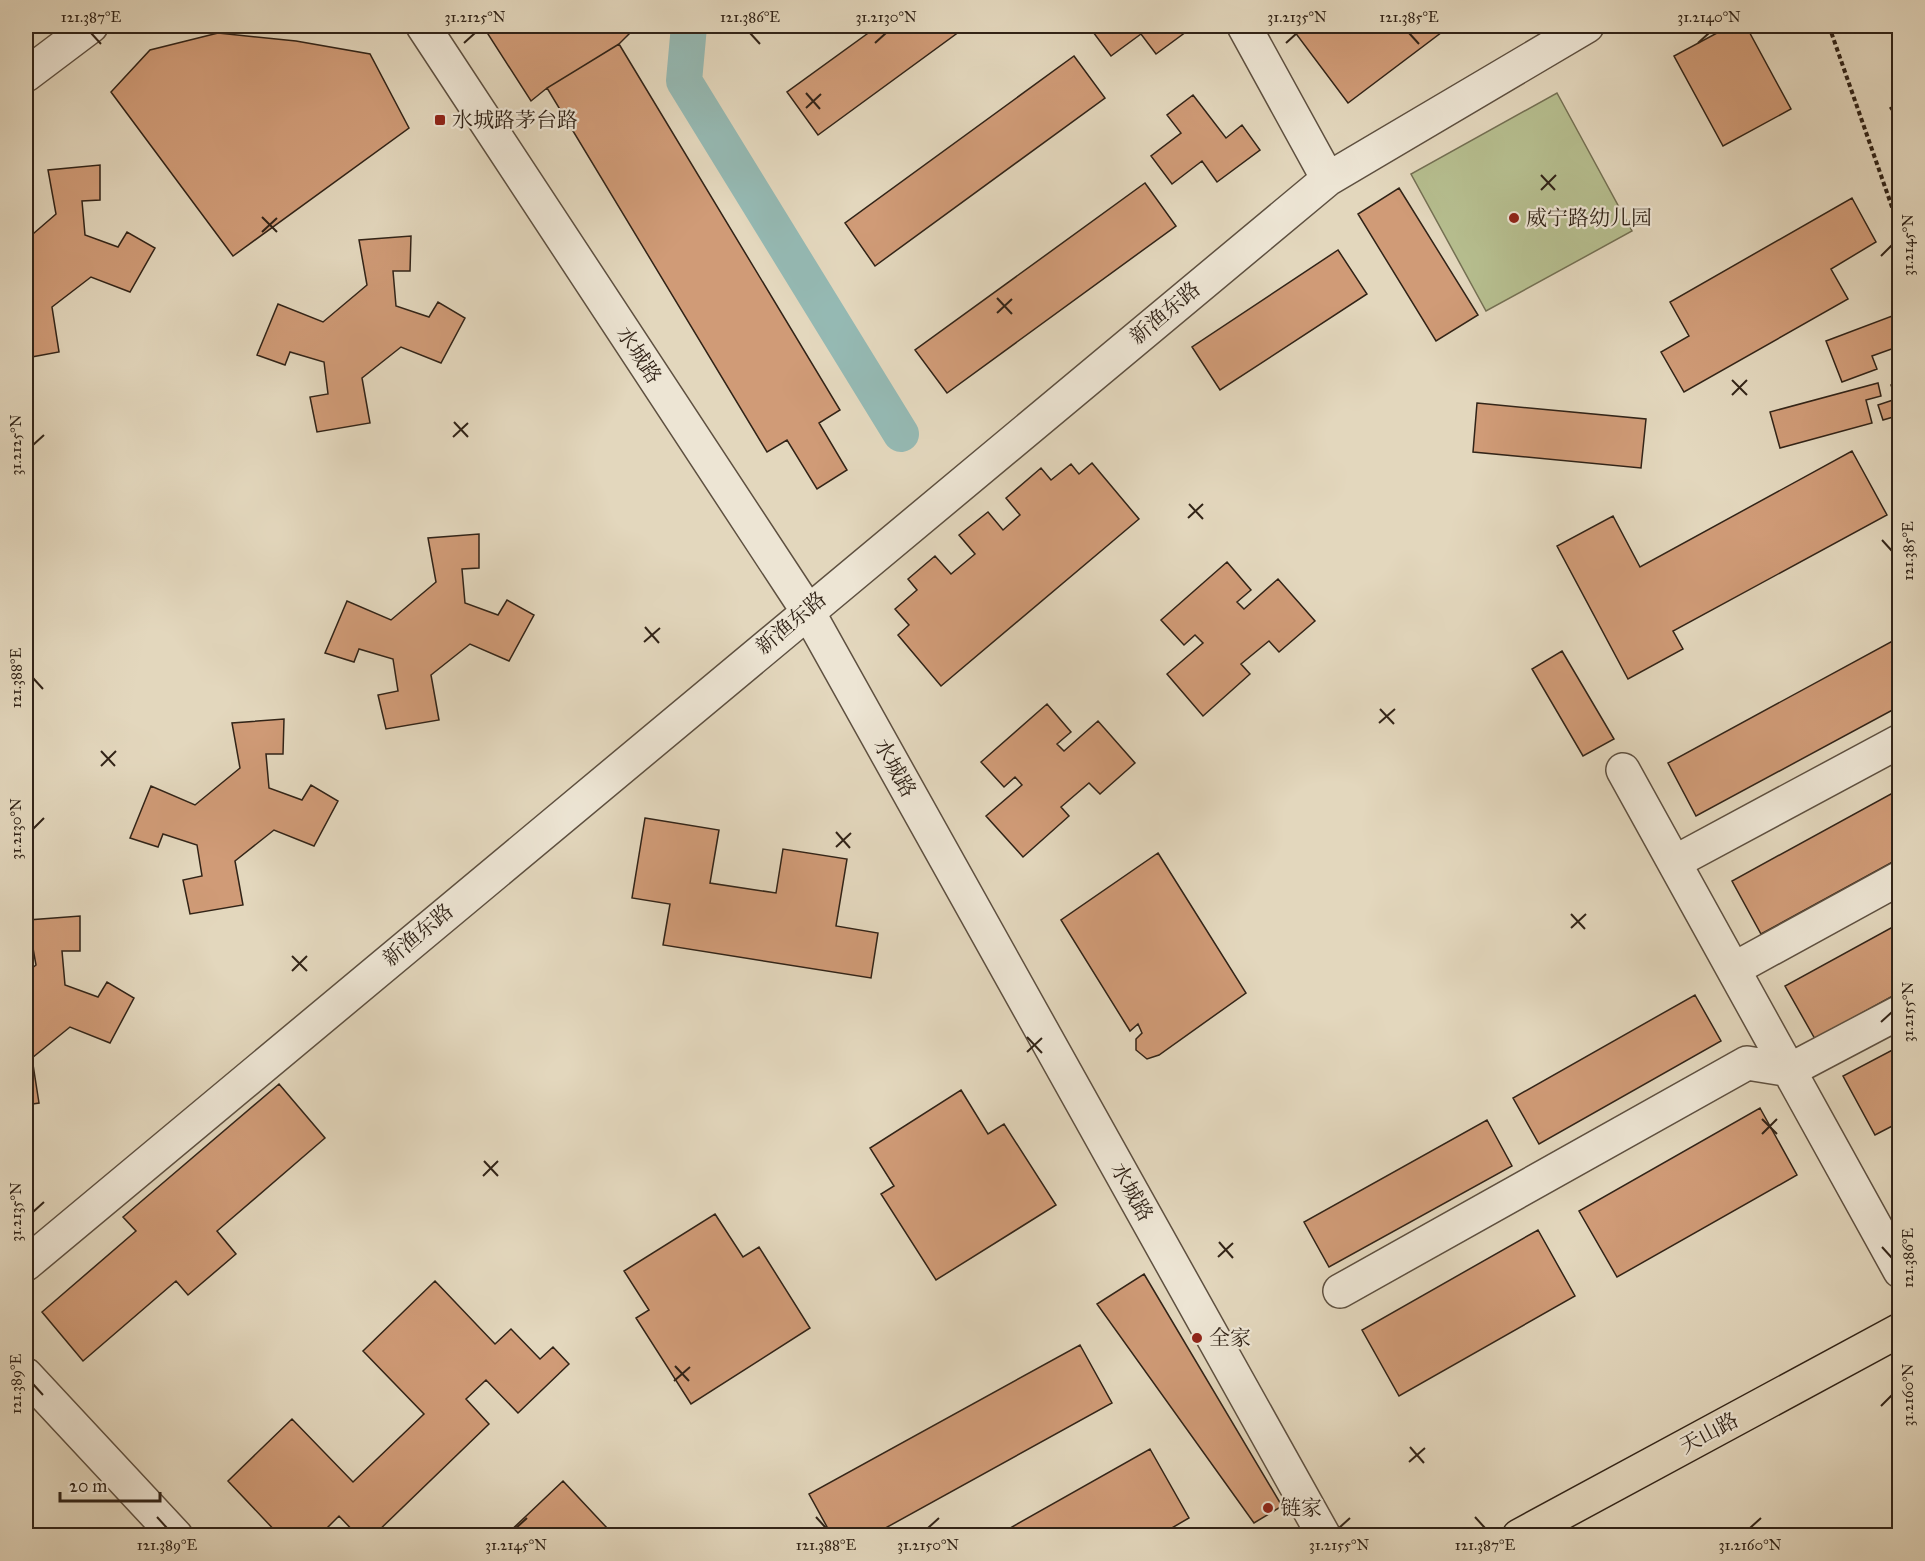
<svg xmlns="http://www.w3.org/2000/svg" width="1925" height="1561" font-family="'IM FELL Great Primer','Noto Serif SC',serif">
<rect width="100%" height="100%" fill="#e3d7bd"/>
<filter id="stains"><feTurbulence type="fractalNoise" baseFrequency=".00333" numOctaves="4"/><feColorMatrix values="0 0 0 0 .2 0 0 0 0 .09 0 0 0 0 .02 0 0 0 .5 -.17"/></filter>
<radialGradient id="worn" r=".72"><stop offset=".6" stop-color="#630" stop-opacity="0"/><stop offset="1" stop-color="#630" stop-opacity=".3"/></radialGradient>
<path fill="#b6be8f" stroke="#747053" stroke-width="1.5" d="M1557,93L1632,231L1486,311L1411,174Z"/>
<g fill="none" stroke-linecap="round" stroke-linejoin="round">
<path stroke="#95b9b3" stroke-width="36" d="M689,26L684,81L901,434"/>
</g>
<path fill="#d09b77" stroke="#312317" stroke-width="1.5" d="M493,26H637L619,44L547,88L531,101L486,31Z
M878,26H967L818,135L787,92Z
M1093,26H1194L1156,54L1141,34L1111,56L1090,28Z
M1301,26H1450L1348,103L1294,31Z
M1730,26H1746L1791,109L1723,146L1674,56Z
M218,33L296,41L370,54L409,128L233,256L111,92L150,50Z
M619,44L840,410L819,423L847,470L817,489L787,440L767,452L547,88Z
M1074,56L1105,98L875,266L845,223Z
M1193,95L1226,138L1242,125L1260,150L1217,182L1202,161L1172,184L1151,156L1181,133L1167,115Z
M1900,102V123L1890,108Z
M100,165V200L82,201L85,235L118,247L127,232L155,248L130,292L91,277L52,307L59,352L26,358V240L56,214L48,170Z
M1145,183L1176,226L947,393L915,350Z
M1399,188L1478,315L1436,341L1358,214Z
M1852,198L1876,242L1831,269L1848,299L1684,392L1661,352L1689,336L1670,302Z
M411,236L410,271H393L396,306L429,317L438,302L465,318L441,363L401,347L362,378L370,423L317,432L310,397L328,394L324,362L290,352L285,365L257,355L278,304L323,322L367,285L359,240Z
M1338,250L1367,294L1220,390L1192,347Z
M1900,313V346L1872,356L1877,369L1842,382L1826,341Z
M1900,382V415L1883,420L1878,405L1896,399L1891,385Z
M1878,383L1881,396L1866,400L1872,423L1780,448L1770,412Z
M1477,403L1646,419L1641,468L1473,452Z
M1852,451L1887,515L1673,631L1683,649L1628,679L1557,546L1613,516L1640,567Z
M1092,463L1139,519L941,686L898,635L909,625L895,609L917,590L908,579L935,556L951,574L975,554L959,535L988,512L1003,530L1020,515L1006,498L1041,468L1051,480L1071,464L1079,474Z
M479,534V568L462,569L465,603L498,615L507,600L534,615L509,661L470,644L431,675L439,720L386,729L378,695L398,691L393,659L359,649L354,662L325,653L347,601L391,620L436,582L428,538Z
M1227,562L1251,590L1237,602L1244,609L1278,579L1315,621L1279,652L1269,641L1241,664L1250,674L1203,716L1167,674L1203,643L1195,635L1184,645L1161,620Z
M1900,637V706L1696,816L1668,763Z
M1562,651L1614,739L1583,756L1532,669Z
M1047,704L1071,732L1057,744L1064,751L1098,721L1135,763L1100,794L1089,783L1061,807L1069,816L1023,857L986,816L1022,785L1015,777L1004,787L981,762Z
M284,719L283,754H266L269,788L302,800L311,785L338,801L314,846L274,830L235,861L243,905L190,914L183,880L202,876L197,845L163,834L158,847L130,838L151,786L195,805L240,768L232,723Z
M1900,789V858L1761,934L1732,881Z
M645,818L719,830L710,883L776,893L783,849L847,859L836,926L878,933L871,978L663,945L670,904L632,898Z
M1158,853L1246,993L1159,1055L1147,1059L1136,1050V1039L1142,1033L1138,1024L1130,1031L1061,920Z
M80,916V951H62L65,985L98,997L107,982L134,998L110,1043L70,1027L32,1058L39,1103L26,1105V973L36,965L28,920Z
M1900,923V992L1815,1039L1785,986Z
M1695,995L1721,1041L1539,1144L1513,1098Z
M1900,1046V1122L1875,1135L1843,1076Z
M279,1084L325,1138L217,1231L236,1254L188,1295L176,1281L83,1361L42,1312L136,1231L123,1217Z
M961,1090L988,1134L1004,1124L1056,1205L936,1280L881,1194L894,1186L870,1148Z
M1760,1108L1797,1175L1617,1277L1579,1211Z
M1487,1120L1512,1166L1329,1267L1304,1222Z
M715,1214L743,1257L759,1247L810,1328L691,1404L636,1318L649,1310L624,1271Z
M1538,1230L1575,1296L1399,1396L1362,1330Z
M1144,1274L1282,1506L1254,1523L1097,1304Z
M435,1281L495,1344L511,1329L540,1359L553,1347L569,1364L518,1413L486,1380L466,1399L489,1424L373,1536H358L339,1516L325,1530L330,1536H280L228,1481L292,1419L353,1482L424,1414L363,1351Z
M1080,1345L1112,1403L871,1536H832L809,1494Z
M1150,1449L1189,1518L1158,1536H996Z
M563,1481L608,1529L601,1536H505Z"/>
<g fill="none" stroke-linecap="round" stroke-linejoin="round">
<g stroke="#5e5040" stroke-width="36">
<path id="minor" d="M423,26L807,610L1324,1536
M1244,26L1328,179
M26,75L91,26
M1623,770L1900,1271
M1675,862L1900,741
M1734,969L1900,878
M26,1264L1328,179L1587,26
M1340,1291L1747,1063L1790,1070L1900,1012
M26,1375L176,1536"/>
</g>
<g stroke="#312317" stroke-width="36">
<path id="major" d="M1519,1536L1900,1330"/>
</g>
<path stroke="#312317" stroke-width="4" stroke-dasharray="4.5 3" stroke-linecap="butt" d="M1829,26L1900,230"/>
<use href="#minor" stroke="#ede5d4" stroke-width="33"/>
<use href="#major" stroke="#e3d7bd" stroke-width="33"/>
</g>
<path fill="none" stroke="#312317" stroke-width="2" d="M91,33L101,44M750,33L760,44M1409,33L1419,44M464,43L475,33M875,43L886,33M1286,43L1297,33M1698,43L1709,33M806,93L820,109M806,108L821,94M1541,175L1555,190M1541,190L1556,175M262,217L277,232M262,232L277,218M1881,256L1892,245M997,298L1012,314M997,313L1012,299M1732,380L1747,395M1732,395L1747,380M454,422L468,437M453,437L468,423M33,445L44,435M1189,504L1203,519M1188,518L1203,504M1882,540L1892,551M645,627L659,643M644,642L660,628M33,678L43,689M1380,709L1394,724M1379,723L1395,709M101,751L115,766M101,766L116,751M33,829L44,818M836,832L850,848M836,847L851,833M1571,914L1585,929M1571,928L1586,914M292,956L307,971M292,971L307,956M1881,1022L1892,1012M1027,1037L1042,1053M1027,1052L1042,1038M1762,1119L1777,1134M1762,1134L1777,1119M484,1161L498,1176M483,1176L498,1161M33,1212L44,1202M1219,1242L1233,1258M1882,1247L1892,1258M1218,1257L1233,1243M675,1366L689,1381M674,1381L690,1367M33,1384L43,1395M1881,1406L1892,1395M1410,1447L1424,1463M1409,1462L1425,1448M157,1517L167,1528M816,1517L826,1528M1475,1517L1485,1528M516,1528L527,1518M928,1528L939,1518M1339,1528L1350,1518M1750,1528L1761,1518"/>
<g fill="#8f2418" stroke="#ede5d4" stroke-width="2">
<rect x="434" y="114" width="12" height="12" rx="3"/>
<circle cx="1514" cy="218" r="6"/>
<circle cx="1197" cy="1338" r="6"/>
<circle cx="1268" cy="1508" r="6"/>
</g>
<g text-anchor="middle" stroke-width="4.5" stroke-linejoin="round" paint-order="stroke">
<g font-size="21" fill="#312317" stroke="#ede5d4" text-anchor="start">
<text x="452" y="127">水城路茅台路</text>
<text x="1526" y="225">威宁路幼儿园</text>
<text x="1209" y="1345">全家</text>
<text x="1280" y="1515">链家</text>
</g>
<g font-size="21" fill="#312317" stroke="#ede5d4">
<text transform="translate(1165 313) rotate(-40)" y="7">新渔东路</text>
<text transform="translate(639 355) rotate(57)" y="7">水城路</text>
<text transform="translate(791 623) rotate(-40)" y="7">新渔东路</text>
<text transform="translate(895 768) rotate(61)" y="7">水城路</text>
<text transform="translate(418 935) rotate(-40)" y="7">新渔东路</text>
<text transform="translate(1132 1192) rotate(61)" y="7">水城路</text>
<text transform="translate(1709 1433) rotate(-28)" y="7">天山路</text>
</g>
</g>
<rect width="1925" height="1561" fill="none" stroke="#e3d7bd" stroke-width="66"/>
<path d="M60 1492v9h100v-9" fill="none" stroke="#312317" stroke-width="3"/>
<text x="69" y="1492" font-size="18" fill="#312317" stroke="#ede5d4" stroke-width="4.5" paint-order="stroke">20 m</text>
<rect x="33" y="33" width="1859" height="1495" fill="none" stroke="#312317" stroke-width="2"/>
<g font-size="15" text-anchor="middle" fill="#312317">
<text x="91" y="22">121.387°E</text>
<text x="475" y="22">31.2125°N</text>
<text x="750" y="22">121.386°E</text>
<text x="886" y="22">31.2130°N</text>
<text x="1297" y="22">31.2135°N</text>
<text x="1409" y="22">121.385°E</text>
<text x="1709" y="22">31.2140°N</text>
<text transform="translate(1908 245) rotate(-90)" y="5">31.2145°N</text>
<text transform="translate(16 445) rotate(-90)" y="5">31.2125°N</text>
<text transform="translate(1908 551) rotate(-90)" y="5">121.385°E</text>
<text transform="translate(16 678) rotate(-90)" y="5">121.388°E</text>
<text transform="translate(16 829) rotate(-90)" y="5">31.2130°N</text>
<text transform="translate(1908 1012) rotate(-90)" y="5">31.2155°N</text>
<text transform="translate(16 1212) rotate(-90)" y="5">31.2135°N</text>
<text transform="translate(1908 1258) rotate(-90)" y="5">121.386°E</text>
<text transform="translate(16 1384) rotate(-90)" y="5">121.389°E</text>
<text transform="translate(1908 1395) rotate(-90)" y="5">31.2160°N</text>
<text x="167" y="1550">121.389°E</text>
<text x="516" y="1550">31.2145°N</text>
<text x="826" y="1550">121.388°E</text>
<text x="928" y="1550">31.2150°N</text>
<text x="1339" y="1550">31.2155°N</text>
<text x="1485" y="1550">121.387°E</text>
<text x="1750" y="1550">31.2160°N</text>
</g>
<rect width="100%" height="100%" filter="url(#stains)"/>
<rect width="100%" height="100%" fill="url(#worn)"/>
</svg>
